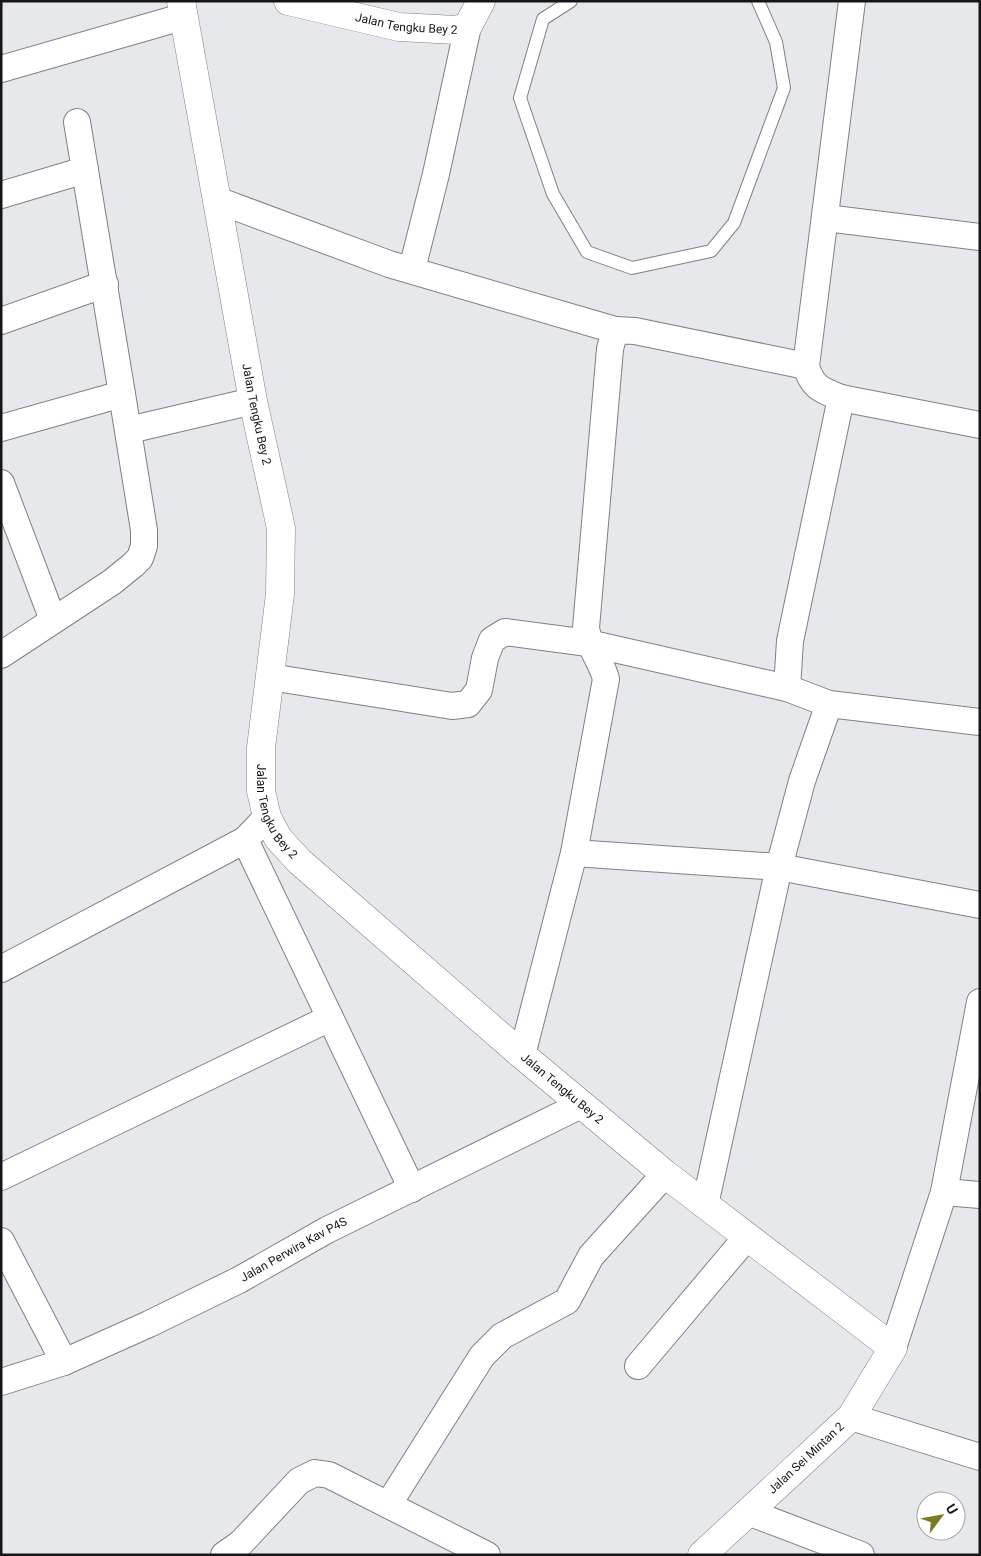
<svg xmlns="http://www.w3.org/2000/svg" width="981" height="1556" font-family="Roboto,sans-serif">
<rect width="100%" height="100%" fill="#e7e8ec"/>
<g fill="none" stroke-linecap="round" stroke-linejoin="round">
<g stroke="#7f8084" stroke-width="14">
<path id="service" d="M571,1L543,19L520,98L553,194L587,252L632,268L711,251L734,223L784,88L776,42L758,1"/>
</g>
<g stroke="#7f8084" stroke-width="28">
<g id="minor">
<path d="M852,1L806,366C812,387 821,390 841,398L980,425"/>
<path d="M1,69L182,17"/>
<path d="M1,195L85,170"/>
<path d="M217,200L389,264L615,330"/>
<path d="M826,218L980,237"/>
<path d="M412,269L436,174L468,26"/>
<path d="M1,321L105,284"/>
<path d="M841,398L790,641L787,688L829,704L980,722"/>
<path d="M1,428L122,394L77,122"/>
<path d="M129,430L253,401"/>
<path d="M1,483L53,620"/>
<path d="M1,655L112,582L133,565L140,558L144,546V530L122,394"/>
<path d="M270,677L452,706L468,704L479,690L485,658L492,640L505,632L588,643L787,688"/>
<path d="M267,817L245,840L412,1189"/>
<path d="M574,853L779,867L980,905"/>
<path d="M1,969L245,840"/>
<path d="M522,1055L574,853L606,679C601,660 589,648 586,628L610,349L615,330L635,331L806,366"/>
<path d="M1,1177L330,1018"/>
<path d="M944,1192L980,1195"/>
<path d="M705,1205L779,867L802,781L829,704"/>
<path d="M1,1241L64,1362"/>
<path d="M893,1348L944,1192L980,1002"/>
<path d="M638,1366L746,1238"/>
<path id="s1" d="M1,1382L64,1362L149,1324L239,1280L327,1230L581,1105"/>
<path d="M851,1417L980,1457"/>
<path d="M388,1505L482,1356L502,1336L567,1301L591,1256L665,1174"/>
<path d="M748,1512L861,1555"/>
<path d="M224,1555L241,1543L299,1481L315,1473L329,1475L487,1555"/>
</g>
</g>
<g stroke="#7f8084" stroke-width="29">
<g id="tertiary">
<path id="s2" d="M181,1L253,401L281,528L280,594L261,748V791L267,817L278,838L299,861L522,1055L665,1174L893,1348L851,1417L702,1555"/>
<path id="s3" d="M288,1L399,27L456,30L468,26L481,1"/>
</g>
</g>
<use href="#service" stroke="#fff" stroke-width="12"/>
<use href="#minor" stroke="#fff" stroke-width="26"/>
<use href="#tertiary" stroke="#fff" stroke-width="28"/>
</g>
<g text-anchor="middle" stroke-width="4" stroke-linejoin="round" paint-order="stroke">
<g font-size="12" fill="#161618" stroke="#fff">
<text dy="4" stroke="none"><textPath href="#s3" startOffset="121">Jalan Tengku Bey 2</textPath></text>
<text dy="4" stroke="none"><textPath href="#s2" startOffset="420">Jalan Tengku Bey 2</textPath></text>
<text dy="4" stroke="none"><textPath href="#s2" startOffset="825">Jalan Tengku Bey 2</textPath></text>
<text dy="4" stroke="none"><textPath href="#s2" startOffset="1230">Jalan Tengku Bey 2</textPath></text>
<text dy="4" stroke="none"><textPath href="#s1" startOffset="322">Jalan Perwira Kav P4S</textPath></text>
<text transform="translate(806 1458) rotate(-43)" y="4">Jalan Sei Mintan 2</text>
</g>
</g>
<rect width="981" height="1556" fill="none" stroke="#161618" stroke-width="5"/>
<g transform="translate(941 1516) rotate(58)"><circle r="24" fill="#ffffff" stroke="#a2a2a3"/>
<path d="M0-4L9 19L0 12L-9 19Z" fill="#7d7b22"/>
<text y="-8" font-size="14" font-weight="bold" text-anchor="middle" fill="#161618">U</text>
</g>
</svg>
